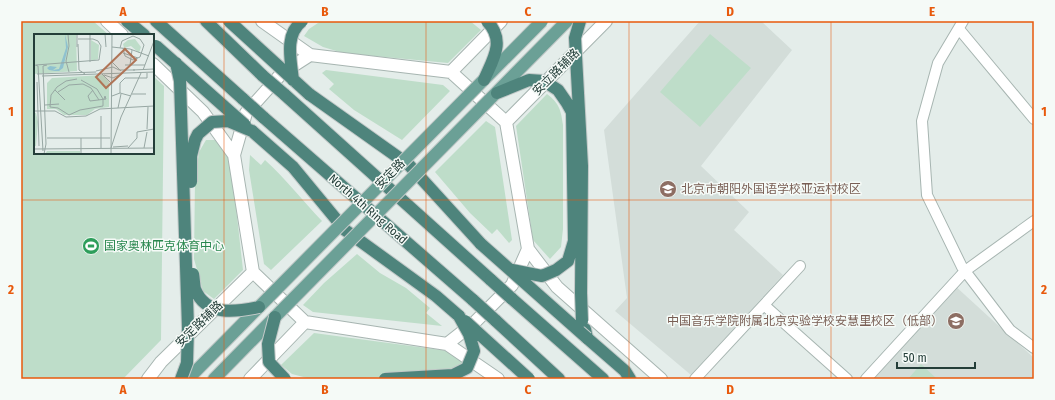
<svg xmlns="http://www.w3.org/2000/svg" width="1055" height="400" font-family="'Fira Sans Condensed','Noto Sans SC',sans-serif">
<rect width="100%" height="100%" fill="#e4edea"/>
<path fill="#d3ddd9" d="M700,21H761L792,50L701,166L749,212L734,230L783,275L691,375L615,311L627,298L604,130Z
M953,284L1034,358V379H866Z"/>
<path fill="#beddc9" d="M21,21H93L109,35H35V153H153V76L164,86L161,340L123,379H21Z
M321,21H470L481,30L448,63L343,53L323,47L304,36L309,29Z
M710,34L751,68L700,127L660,92Z
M326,70L443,85L450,91L402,140L354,110L329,89L334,84L322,73Z
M547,94C559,103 561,110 563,125V229L561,247L550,259L533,240L516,126Z
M486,121L495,127L512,240L509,243L497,229L492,234L470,213L435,172Z
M206,140H217L227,151L231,163L243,270L214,299L203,291L194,259L195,181L199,152Z
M250,155L261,165L265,160C286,179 303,201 322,221L271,270L264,264L249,170Z
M357,254L380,273L406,288L430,308L426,313L442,326L313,312L303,305L324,283Z
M314,333L456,352L465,359L457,370L444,376L311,379L292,374L281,365Z
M921,364L937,379H908Z"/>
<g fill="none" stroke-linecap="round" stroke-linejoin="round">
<g stroke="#a7b5b1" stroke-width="12">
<path id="minor" d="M963,21L938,63L922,121L927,195L962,267L1010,330L1034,348
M959,29L1034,119
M764,305L847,379
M695,379L800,266
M866,379L965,271L1034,221"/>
</g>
<g stroke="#a7b5b1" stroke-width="14">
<path id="tertiary" d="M107,21L122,35
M262,21L310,55L451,72L506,122L528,249L557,287L661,379
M310,55L282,73L246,113L234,155L253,272L305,322L447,344L498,379
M153,64L203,112L234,155
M451,72L501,21
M506,122L606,21
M447,344L475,322L512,285L528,249
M148,379L161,362L253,272
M250,379L305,322"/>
</g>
<g stroke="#c2c9c8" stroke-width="14">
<path id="primary" d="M188,379L259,307
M214,379L275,317"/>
</g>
<g stroke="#c2c9c8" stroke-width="14">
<path id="trunk" d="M127,21L144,35
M156,21L243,99
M206,21L263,76
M284,94L491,280
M309,94L409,165L481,244
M263,117L473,300
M252,131L293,167L345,230L436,296L459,316
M511,298L603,379
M495,320L559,379
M585,329L587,338L625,371L630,379"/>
</g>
<use href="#minor" stroke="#fff" stroke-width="10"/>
<use href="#tertiary" stroke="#fff" stroke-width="12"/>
<use href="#primary" stroke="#6ba096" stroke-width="12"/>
<use href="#trunk" stroke="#4e847c" stroke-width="12"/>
<g stroke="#c2c9c8" stroke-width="14" stroke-linecap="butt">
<path id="primary-bridge" d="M259,307L542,21
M275,317L567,21"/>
</g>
<g stroke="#c2c9c8" stroke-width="14" stroke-linecap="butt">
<path id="trunk-bridge" d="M229,21L309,94
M580,21L575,38L582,166L581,293L582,321
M156,46L245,125
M176,63L180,81L188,328L187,363L181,379
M263,76L284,94
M293,80C291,61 284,35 302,21
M484,80C493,59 506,41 487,21
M497,93L529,80L544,81L558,90L567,103L572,112L574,241L568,261L556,270L542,276L512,270
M243,99L263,117
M191,182V156L195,140L198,134L212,122L228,121L252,131
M481,244L587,338
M193,274C194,279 194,285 195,289C206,317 236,312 259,307
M491,280L511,298
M473,300L495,320
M275,317L268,344L269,362L285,379
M465,321L529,379
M385,379L453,375L467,368L474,351L469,334L459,316"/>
</g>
<use href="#primary-bridge" stroke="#6ba096" stroke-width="12"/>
<use href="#trunk-bridge" stroke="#4e847c" stroke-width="12"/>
</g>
<path fill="none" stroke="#e8590c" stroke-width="1" stroke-opacity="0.55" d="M224,21V379M426,21V379M629,21V379M831,21V379M21,200H1034"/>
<defs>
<g id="school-disc" transform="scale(0.9)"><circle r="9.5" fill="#8d6e63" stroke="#f5faf7"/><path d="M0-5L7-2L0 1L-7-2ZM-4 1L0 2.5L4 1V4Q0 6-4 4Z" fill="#fff"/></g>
<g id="stadium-disc" transform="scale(0.9)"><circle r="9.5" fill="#2e9e5b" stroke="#f5faf7"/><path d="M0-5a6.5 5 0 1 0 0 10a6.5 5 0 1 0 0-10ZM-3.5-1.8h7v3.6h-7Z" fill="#fff"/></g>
</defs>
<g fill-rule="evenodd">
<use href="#school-disc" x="668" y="189"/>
<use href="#stadium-disc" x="91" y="246"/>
<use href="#school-disc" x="956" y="321"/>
</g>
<g text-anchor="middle" stroke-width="3" stroke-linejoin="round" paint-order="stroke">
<g font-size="12" fill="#243e39" stroke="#f5faf7">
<text transform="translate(556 72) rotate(-45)" y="4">安立路辅路</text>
<text transform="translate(390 174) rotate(-45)" y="4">安定路</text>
<text transform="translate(368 209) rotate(41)" y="4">North 4th Ring Road</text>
<text transform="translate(199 324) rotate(-44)" y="4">安定路辅路</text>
</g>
<g font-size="12" fill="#785e54" stroke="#f5faf7" text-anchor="start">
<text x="681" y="193">北京市朝阳外国语学校亚运村校区</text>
<text x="943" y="325" text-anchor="end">中国音乐学院附属北京实验学校安慧里校区（低部）</text>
</g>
<g font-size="12" fill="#27864d" stroke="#f5faf7" text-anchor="start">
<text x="104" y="250">国家奥林匹克体育中心</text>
</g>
</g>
<g transform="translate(34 34)">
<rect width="120" height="120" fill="#e4edea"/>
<path d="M0,0H42L43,37L0,40ZM101,5L107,13L105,19L97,12L90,14L89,10L94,6ZM57,6L65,11L64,25L57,27ZM69,41L75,48V73L61,75L53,81H30L22,75H13V49L18,44ZM0,79H2L4,88L2,112H0ZM13,117H46V120H11Z" fill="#beddc9"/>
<path d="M31,0L34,13L29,34L25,37H21L15,36L13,34L16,32L23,33L19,36L25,35L32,14Z" fill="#8fc1cf"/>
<path fill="none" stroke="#97a7a3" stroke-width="1" d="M34,0L35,12L32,27L35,38M43,0V13M71,0L72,13M44,10L45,36L51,40M78,13L96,15L115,22M86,14L88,7L99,2L106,5L110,11L106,23L99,26L91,22L89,14M89,19L104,24M56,28V0M78,28L87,37M1,31L4,32L9,117M2,31L65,26L67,12L64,7L59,5H44M91,31H111M96,31L98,16M99,36L120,35M109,36L120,7M62,37L79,33L85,36H101M67,38L77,28M3,40L62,38M68,40L77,49M70,41L79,44L85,41M8,42L120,38M105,44H113V39M43,45L32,47L23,53L17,61L16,73L24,74L35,81L46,76L69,72V65L63,55L47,46M3,48L5,112M78,49L87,40M21,56L31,66M59,56L54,62L56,67L72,65L71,62L70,65M24,58L35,51L49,50L57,54L65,66M86,59V49L91,44H105M98,60H112M78,62L86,59L97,62M11,71L25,70M84,74L87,60M0,77H21L32,83L52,82L66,75L120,72M113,95L114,73M13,104H76M47,104V120M79,113L94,112M67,114V82M77,114L87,83L107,39M94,114L103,104V98L120,95M110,114L113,98M0,115L120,114M10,120L12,110L9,32L13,31M77,120L78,0"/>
<path fill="#b07557" fill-opacity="0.15" stroke="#b07557" stroke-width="2" d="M91,15L102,26L72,54L62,43Z"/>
<rect width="120" height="120" fill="none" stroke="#243e39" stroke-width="2"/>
</g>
<rect width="1055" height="400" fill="none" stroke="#f5faf7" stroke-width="44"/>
<path d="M897 362v6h78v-6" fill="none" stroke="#243e39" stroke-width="2"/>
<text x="903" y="362" font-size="12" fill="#243e39" stroke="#f5faf7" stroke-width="3" paint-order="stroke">50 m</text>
<rect x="22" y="22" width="1011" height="356" fill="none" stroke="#e8590c" stroke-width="1.5"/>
<g font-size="13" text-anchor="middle" font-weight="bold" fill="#e8590c">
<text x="123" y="16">A</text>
<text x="325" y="16">B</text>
<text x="528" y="16">C</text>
<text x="730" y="16">D</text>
<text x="932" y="16">E</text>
<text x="11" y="116">1</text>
<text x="1044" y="116">1</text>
<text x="11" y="294">2</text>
<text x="1044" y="294">2</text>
<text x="123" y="394">A</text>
<text x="325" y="394">B</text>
<text x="528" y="394">C</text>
<text x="730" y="394">D</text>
<text x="932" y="394">E</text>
</g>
</svg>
